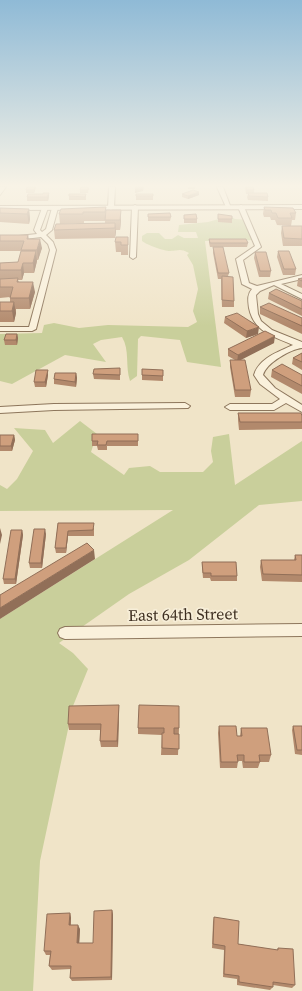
<svg xmlns="http://www.w3.org/2000/svg" width="302" height="991" font-family="'Source Serif 4',serif">
<rect width="100%" height="100%" fill="#f0e4c8"/>
<path fill="#c9cf9b" d="M230,216L235,219L250,220L259,240L205,241L221,367L187,362L180,340L141,336L138,339L137,376L130,381C125,366 130,350 122,337L101,340L93,344L106,362L65,355L12,384L0,381V334L42,333L44,325L54,323L79,328L108,325L188,327L197,322L193,311L198,289L193,265L187,255L189,253C179,248 180,251 170,251C164,251 147,245 142,241V236L147,233H159L165,239H172L178,235L184,238H198L196,232H178L179,225L208,222Z
M80,421L97,434L91,452L124,475L129,468L150,466L160,472H203L213,462L211,451L213,437L229,434L235,485L302,441V501L259,505L189,560L129,594L59,643L73,653L88,669L73,706L40,861L33,991H0V619L173,510L0,511V485L7,489L17,479L33,451L14,428L45,430L53,443Z"/>
<g fill="none" stroke-linecap="round" stroke-linejoin="round">
<g stroke="#8d765c" stroke-width="2">
<path id="minor" d="M0,187H6L0,195Z
M109,187H115L114,208L111,210L108,208Z
M217,187H223L231,208L226,207Z
M135,205L138,207L136,257L133,259L130,257L132,207Z
M241,205L244,207L261,247L243,260L249,283L257,286L302,275V279L281,284L302,294V299L274,285L260,291L256,295L258,314L261,321L272,330L302,342V348C291,349 266,363 263,375L275,388L302,405V412L286,403L274,410H230L225,407L230,404H272L280,399L260,384L254,375C259,358 278,352 293,345C273,336 254,332 249,308C248,300 247,295 252,289L242,284L236,259L255,246L238,207Z
M45,206L48,208L40,230L42,232L46,229L52,208L55,206L58,208L52,230L46,235L53,242L56,250L36,329L32,331H0V327H29L50,250L48,244L41,237L0,242V238L37,234L34,230L42,208Z
M185,403L190,406L188,408L54,410L0,413V407L54,404Z
M302,624V636L65,639L60,637L58,633L60,629L65,627Z"/>
</g>
<g stroke="#8d765c" stroke-width="2">
<path id="tertiary" d="M302,205V209L0,210V206Z"/>
</g>
<use href="#minor" fill="#faf1dc" fill-rule="evenodd"/>
<use href="#tertiary" fill="#faf1dc" fill-rule="evenodd"/>
</g>
<path fill="#b2896c" fill-rule="evenodd" d="M27,187H36L34,193H26V190Z
M81,187H89L88,193H80V190Z
M188,187H195V189H188Z
M245,187H253L254,190V193L268,197V201L248,200L247,197L248,194H246Z
M199,192V195L188,199L182,197V194Z
M86,194V200H69V196Z
M136,194H153V200H136Z
M49,196L48,201H27V197Z
M106,207V210L121,220L120,230H116L115,238L55,239L54,230L79,223L60,224L59,214ZM84,221H105V223H84Z
M264,207L296,213L295,220H292L291,226L277,225L275,220H271L270,217H264L263,214Z
M0,208L29,209L30,219L29,224L0,222Z
M148,214L171,217L170,221H148Z
M218,214L232,219V223L218,222Z
M184,215L197,219V223H184Z
M282,226H302V246H283L281,233Z
M0,235H28L29,239L42,248L38,260H37V261L34,273H24L22,280H18L19,282L35,292L30,309H16V313L14,322H0V302H10V297L0,298V263L18,262L22,251H0Z
M128,237V255H121V252H116L115,242Z
M209,239L248,243L247,247H210L209,243Z
M213,247L229,273L228,276L234,301V307H222L221,279H218L213,253Z
M278,251L296,269L295,275H283L277,257Z
M255,252L271,271L270,277H259L254,258Z
M302,278V288L297,286L298,279Z
M269,293L302,301V316L268,299Z
M260,307L302,318V334L260,314Z
M225,317L258,334L246,338L224,323Z
M17,334L18,338L17,345H5L4,340Z
M274,343L239,360L251,390L250,397H235L230,367V360H235L228,356V349Z
M302,353V370L292,364L293,358Z
M120,368V380L94,379L93,374Z
M163,370V381L142,380V375Z
M272,370L302,375V394L271,377Z
M76,373L77,378L76,387L54,384V379Z
M48,375L46,387H35L34,382Z
M238,413L302,416V429L239,430L238,420Z
M138,434V446H107V450H98L97,446H92V441Z
M0,435H14L15,440L12,451H0Z
M58,523L94,528V536H68L66,553H56L55,548Z
M22,530L23,535L16,584H4L3,579Z
M46,534L42,568H30L29,563Z
M295,555H302V582L262,581L260,567L261,560H294Z
M202,562L237,576V581H211L210,578H203L202,567Z
M119,705V712L118,747H101L100,741V730H69L68,724Z
M219,726L237,736H240L241,728L271,755L269,762H260L258,768H243L242,761H238L237,768H220L218,733Z
M293,726H302V755L295,754L292,730Z
M138,728H179L178,755H161L162,735L138,734Z
M112,910L113,915L112,980L72,981L70,978L71,969L52,970L49,966L50,955H46L44,951L70,913L71,918V925L80,929L79,943H93Z
M214,917L238,944L277,950L278,948L295,985L292,988L273,985V987L270,990L237,985V979L223,977L224,950L212,948L213,922Z"/>
<path fill="#916f58" d="M35,187H36L34,193V190Z
M144,187L143,191L135,193V189Z
M199,192V195L188,199V196Z
M49,193V196L48,201L47,197Z
M29,209L30,219L29,224L27,214Z
M121,210V220L120,230V220Z
M115,223L116,232L115,238Z
M40,239L42,248L38,260L37,250Z
M36,251L37,261L34,273L33,263Z
M23,263L24,273L22,280L21,270Z
M33,282L35,292L30,309L29,298Z
M14,302L16,313L14,322L12,311Z
M259,327L258,334L246,338L247,331Z
M17,334L18,338L17,345L16,340Z
M275,336L274,343L237,362L238,355Z
M48,370V375L46,387L45,382Z
M76,373L77,378L76,387L75,382Z
M14,435L15,440L12,451L11,446Z
M0,528L2,535L0,544Z
M45,529L46,534L42,568L41,563Z
M22,530L23,535L16,584L15,579Z
M68,531V536L66,553V548Z
M94,550L95,559L0,619V608Z
M119,705V712L118,747L117,741Z
M112,910L113,915L112,980L111,977Z
M70,913L71,918L70,929L69,925Z
M78,925L80,929L79,947L77,943Z"/>
<path fill="#cf9f7d" stroke="#916f58" d="M27,187H35L34,190H26Z
M81,187H88V190H80Z
M136,187H143L135,189Z
M246,187H253L254,190H247Z
M193,190L199,192L188,196L182,194Z
M43,193H49L47,197H27L28,194H43Z
M248,193H267L268,197L249,196Z
M69,194H86L85,197L69,196Z
M136,194H153V196H136Z
M106,207L105,212H83V214H59L61,209Z
M264,207L293,208L296,213H290L292,218H278L276,213H272L271,210H265Z
M0,208L29,209L27,214L0,213Z
M106,210H121L120,220H105Z
M170,213L171,217H148V214Z
M196,214L197,219H184V215Z
M218,214L232,216V219H218Z
M115,223V228L54,230L56,224Z
M282,226H302V239L284,238Z
M0,235H28L27,239H40L37,250H21L24,241H0Z
M116,237H128V245H121V242H115Z
M209,239H246L248,243H210Z
M213,247H223L229,273H218Z
M21,251H36L33,263H23L21,270H0V263L18,262Z
M278,251H289L296,269H284Z
M255,252H266L271,271H260Z
M222,276L233,277L234,301L222,300Z
M18,278L17,282H33L29,298H10L13,287H0V279Z
M302,278V281L298,279Z
M276,289L302,301V309L269,293Z
M0,302H14L12,311H0Z
M269,303L302,318V326L260,307Z
M237,313L259,327L247,331L225,317Z
M265,331L275,336L238,355L228,349Z
M6,334H17L16,340H4Z
M302,353V362L293,358Z
M230,360H245L251,390H235Z
M282,364L302,375V386L272,370Z
M120,368V375L93,374L94,369Z
M142,369L163,370V376L142,375Z
M36,370H48L45,382H34Z
M55,373H76L75,382L54,379Z
M238,413H301L302,416V422H240Z
M92,434H138V441H107L106,445H97L98,441H92Z
M0,435H14L11,446H0Z
M58,523H94L93,530L68,531L66,548H55Z
M34,529H45L41,563H29Z
M11,530H22L15,579H3Z
M87,543L94,550L0,608V595Z
M295,555H302V575L263,574L261,560H296Z
M202,562H236L237,576H211V573H203Z
M119,705L117,741H100L101,724H68L69,706Z
M139,705L179,706V728H174V734H179V749L162,748V733H164V728H138Z
M219,726H236L237,736H242L241,728H267L271,755H259L260,762H244V755H237L238,762H221Z
M293,726H302V750H297Z
M112,910L111,977L70,978L71,966H49L51,951H44L47,914L70,913L69,925H78L77,943H93L94,911Z
M214,917L239,921L238,944L278,950V948L293,949L295,985L273,982V987L239,982V976L224,974L225,946L213,944Z"/>
<linearGradient id="sky" x2="0" y2="1"><stop stop-color="#8fbad6"/><stop offset="0.57" stop-color="#f8f3e6"/><stop offset="1" stop-color="#f8f3e6" stop-opacity="0"/></linearGradient>
<rect width="302" height="326" fill="url(#sky)"/>
<g text-anchor="middle" stroke-width="3.5" stroke-linejoin="round" paint-order="stroke">
<g font-size="16" fill="#3d2e20" stroke="#f7eed8">
<text transform="translate(183 614) rotate(-1)" y="6">East 64th Street</text>
</g>
</g>
</svg>
